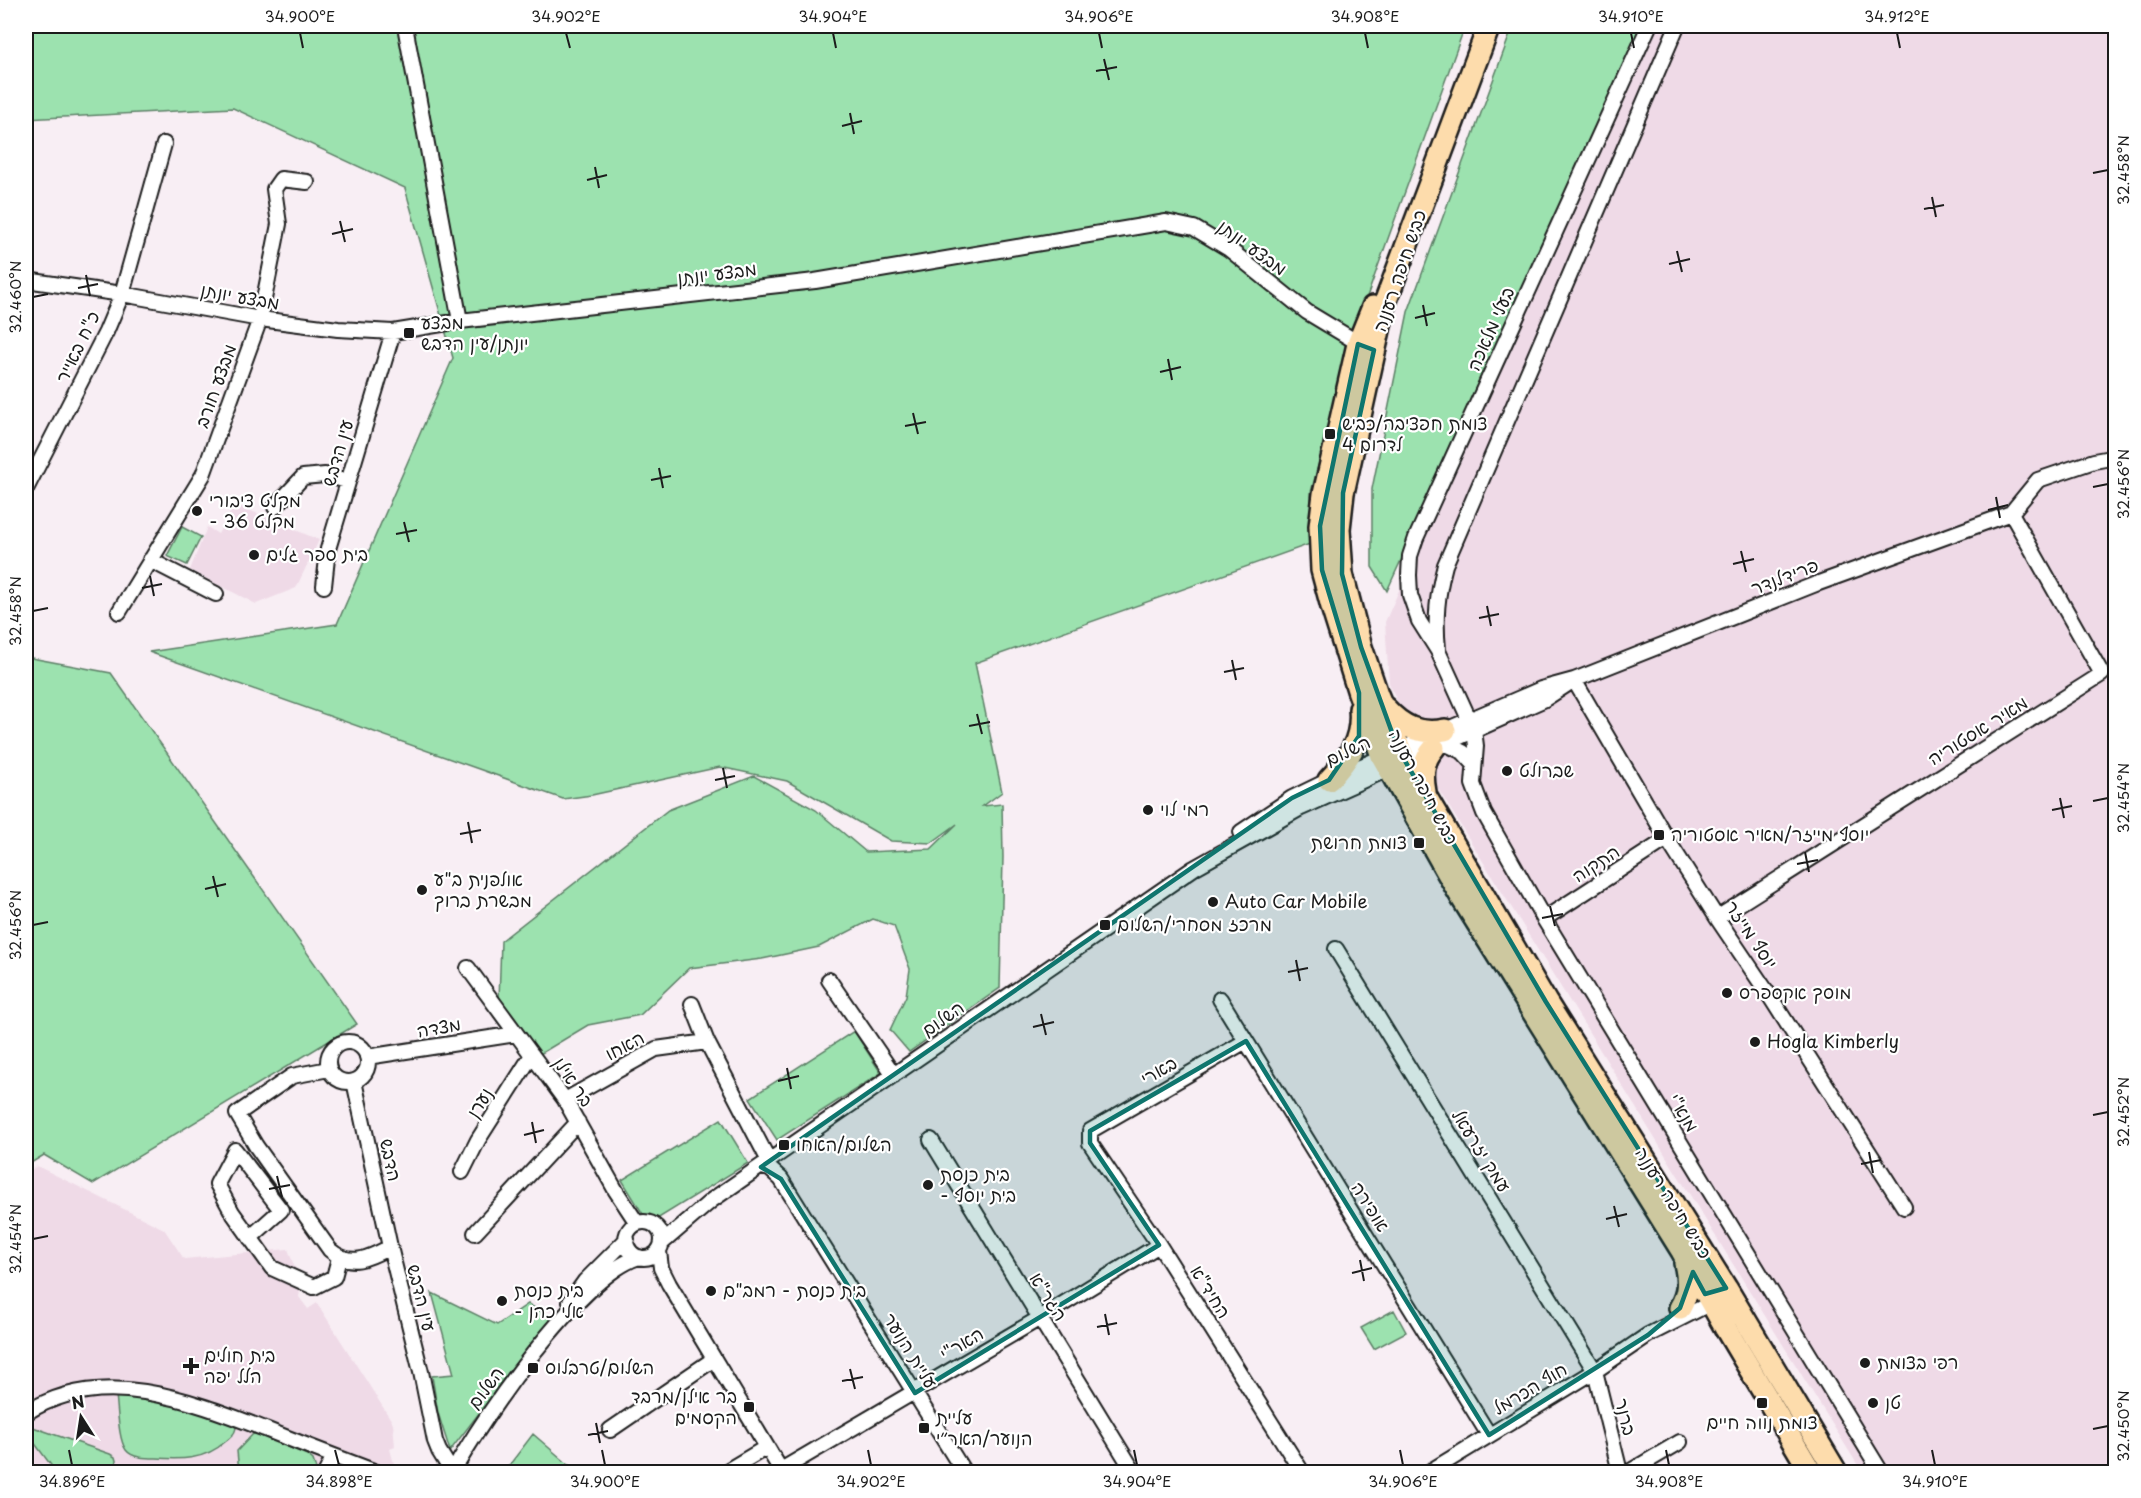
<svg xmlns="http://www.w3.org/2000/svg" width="2141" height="1498" font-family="'Playpen Sans','Playpen Sans Hebrew',sans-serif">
<rect width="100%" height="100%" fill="#f8eef4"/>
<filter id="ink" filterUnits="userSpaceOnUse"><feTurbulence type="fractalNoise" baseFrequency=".0167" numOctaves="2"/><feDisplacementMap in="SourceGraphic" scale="12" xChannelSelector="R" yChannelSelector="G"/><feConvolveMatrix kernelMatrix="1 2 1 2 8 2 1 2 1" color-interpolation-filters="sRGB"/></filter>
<g filter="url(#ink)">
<path fill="#efdae7" d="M1649,26H2115V1472H1862L1433,781L1389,683L1385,622Z
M235,504L319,540L296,588L256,604L190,570L207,527L218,534Z
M37,1166L164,1229L184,1259L288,1249L301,1285L299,1297L308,1309L317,1303L393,1423L395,1447L390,1449L395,1468L404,1472H26V1173Z"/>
<path fill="#9ce2af" stroke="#5c7f66" stroke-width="1.5" d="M26,26H1465L1356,327L1311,492L1310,544L975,663L1002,792L983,806L1002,804L1003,857L1000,988L909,1052L890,1030L906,996L910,969L894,926L873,919L819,947L762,959L689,968L640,1015L588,1025L540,1054L499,1000L501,941L668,810L754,776L816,810L866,852L931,849L957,824L931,843L891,841L787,781L720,767L592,795L563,799L149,652L337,624L453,358L405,188L233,108L26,119Z
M1513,26H1644L1387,591L1372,567V489L1408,312Z
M182,527L201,537L187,565L167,556Z
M26,657L111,673L357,1024L93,1184L44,1155L26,1166Z
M854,1031L881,1073L777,1140L750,1098Z
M721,1119L748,1163L649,1224L622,1180Z
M432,1293L497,1325L528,1304L552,1318L450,1451L438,1413L432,1376L454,1374Z
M1394,1310L1406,1332L1374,1349L1361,1328Z
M116,1395C156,1397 197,1408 234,1425L236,1428C235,1434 230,1438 225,1442C205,1460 181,1460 156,1458C146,1458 132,1458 126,1450C118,1439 118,1409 116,1395Z
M30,1426L110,1454L115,1457L119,1472H56L27,1433L26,1429Z
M253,1434L261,1435L307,1455L313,1460L317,1472H239L237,1451Z
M533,1434L577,1472H504Z"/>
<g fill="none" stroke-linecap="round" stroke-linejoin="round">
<g stroke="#1c1c1c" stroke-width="18">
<path id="minor" d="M405,26L460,321
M1649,26L1416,538L1410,556L1409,575L1410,595L1419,621L1438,651L1474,730L1476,746L1473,784L1484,813L1544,919L1881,1472
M26,280L122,294L260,319L338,329L393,332L460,321L815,281L1166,222L1194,228L1229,249L1307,312L1365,347
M26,489L106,332L122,294L164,144
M275,507L303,477L325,475L347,481
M2011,513L2038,480L2094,461L2116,457
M150,560L216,594
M324,586L328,549L393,332
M119,612L203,475L260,319L279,224L274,189L281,179L307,182
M1438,649C1435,618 1437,595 1445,565L1677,26
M1574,680L1667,839L1717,918L1769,995L1904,1207
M1444,743L1463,752L1474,764
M1241,832L1292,798L1329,780L1541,689L1574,680L1816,584L2011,513
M1717,918L2102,674L2011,513
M1544,919L1667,839
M1336,949L1595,1371L1620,1472
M468,968L565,1100L616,1191L637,1223
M829,980L894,1075
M1220,999L1489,1435
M692,1004L707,1042L769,1161
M1246,1041L1090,1131V1143L1159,1245L1302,1472
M328 1062a20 20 0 1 1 40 0a20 20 0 1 1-40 0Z
M367,1057L516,1034
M329,1069L292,1076L237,1114L256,1146L330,1250C351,1268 369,1258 390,1247L421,1372L435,1441L439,1451L452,1472
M354,1081L390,1247
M565,1100L656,1049L707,1042
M931,1140L1134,1472
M761,1167L770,1169L781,1179L964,1472
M462,1172L478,1140L532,1055
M626 1240a18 18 0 1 1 36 0a18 18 0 1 1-36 0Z
M475,1233L578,1122
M250,1238L281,1210L235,1150L217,1184L232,1212L272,1268L314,1287L334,1277L339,1258
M662,1243L712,1200L1194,868L1301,808L1545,699L1574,680
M659,1251L661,1268L669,1284L782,1472
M570,1302L585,1281L627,1239
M26,1413C101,1365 190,1400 265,1429C302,1444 339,1458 376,1472
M610,1430L714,1359
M781,1470L1040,1318L1159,1245
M326,1472L334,1456
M453,1472C482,1418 581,1275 639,1257
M725,1472L767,1447
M1429,1472L1595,1371L1648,1335L1711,1303L1717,1297
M1629,1472L1680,1442"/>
</g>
<g stroke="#1c1c1c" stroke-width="26">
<path id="highway" d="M1489,26L1385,303L1343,493L1339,529L1342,574L1361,647L1377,694L1405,761L1546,1002L1726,1288L1836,1472
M1373,307L1358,344L1324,494L1320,526L1322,570L1332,607L1359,693L1382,756L1462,898L1682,1251L1726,1329L1811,1472
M1385,708C1402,727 1419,735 1445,730
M1329,780C1349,759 1363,739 1360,709
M1425,792C1422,776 1422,761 1434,748
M1680,1308C1689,1293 1689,1281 1685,1263"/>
</g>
<use href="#minor" stroke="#fff" stroke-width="14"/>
<use href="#highway" stroke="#fddcac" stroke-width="21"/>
</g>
</g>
<path fill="#0f766e" fill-opacity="0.2" stroke="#0f766e" stroke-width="4.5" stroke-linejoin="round" d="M1358,344L1374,350L1343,493L1342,574L1361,647L1398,749L1546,1002L1726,1288L1705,1294L1693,1272L1680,1308L1648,1335L1489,1435L1246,1041L1090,1131V1143L1159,1245L915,1393L781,1179L761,1167L1292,798L1329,780L1359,736V693L1322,570L1320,526Z"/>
<path fill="none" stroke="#1c1c1c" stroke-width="2" d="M300,33L303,48M566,33L570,48M833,33L836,48M1099,33L1102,48M1365,33L1368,48M1631,33L1634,48M1897,33L1900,48M1104,59L1109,80M1096,71L1117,67M850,113L854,134M842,126L862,121M595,167L599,188M2093,173L2108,170M587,180L607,175M1932,197L1936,217M1924,209L1944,205M340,221L345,242M332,234L353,229M1677,251L1682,272M1669,264L1690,259M86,275L90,296M78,288L98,284M33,297L48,294M1423,305L1427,326M1415,318L1435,313M1168,359L1172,380M1160,372L1181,367M913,413L918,434M905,426L926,422M659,468L663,488M651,480L671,476M2093,487L2108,484M1996,497L2000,518M1988,510L2008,505M404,522L409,542M396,534L417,530M1741,551L1746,572M1733,564L1754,559M150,576L154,596M142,588L162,584M1487,606L1491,626M33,611L48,608M1479,618L1499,614M1232,660L1236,680M1224,672L1244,668M977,714L982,734M969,726L990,722M723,768L727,788M715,780L735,776M2060,798L2064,818M2093,801L2108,798M2052,810L2072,806M468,822L472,843M460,834L481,830M1805,852L1809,872M1797,864L1818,860M213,876L218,897M205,889L226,884M1550,906L1555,926M1542,918L1563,914M33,925L48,922M1296,960L1300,981M1288,972L1308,968M1041,1014L1046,1035M1033,1027L1054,1022M787,1068L791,1089M778,1081L799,1076M2093,1115L2108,1112M532,1122L536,1143M524,1135L544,1130M1869,1152L1873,1173M1861,1164L1881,1160M277,1176L282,1197M269,1189L290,1185M1614,1206L1619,1227M1606,1219L1627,1214M33,1239L48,1236M1360,1260L1364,1281M1352,1273L1372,1268M1105,1314L1109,1335M1097,1327L1117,1323M850,1369L855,1389M842,1381L863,1377M596,1423L600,1443M2093,1429L2108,1426M588,1435L608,1431M69,1450L72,1465M335,1450L339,1465M602,1450L605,1465M868,1450L871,1465M1134,1450L1137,1465M1400,1450L1403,1465M1666,1450L1669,1465M1932,1450L1935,1465"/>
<g fill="#1c1c1c" stroke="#fff" stroke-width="2">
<rect x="403" y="327" width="12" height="12" rx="3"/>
<rect x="1324" y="428" width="12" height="12" rx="3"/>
<circle cx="197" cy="511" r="6"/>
<circle cx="254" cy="555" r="6"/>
<circle cx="1507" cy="771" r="6"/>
<circle cx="1148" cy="810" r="6"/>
<rect x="1653" y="829" width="12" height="12" rx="3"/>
<rect x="1413" y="837" width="12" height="12" rx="3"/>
<circle cx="422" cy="890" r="6"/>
<circle cx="1213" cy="902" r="6"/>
<rect x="1099" y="919" width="12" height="12" rx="3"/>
<circle cx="1727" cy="993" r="6"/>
<circle cx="1755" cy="1042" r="6"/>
<rect x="778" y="1139" width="12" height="12" rx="3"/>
<circle cx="928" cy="1185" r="6"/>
<circle cx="711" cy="1291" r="6"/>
<circle cx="502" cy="1301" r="6"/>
<circle cx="1865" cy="1363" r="6"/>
<path d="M188 1357h6v6h6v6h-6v6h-6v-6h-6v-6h6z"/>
<rect x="527" y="1362" width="12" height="12" rx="3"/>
<rect x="1756" y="1397" width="12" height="12" rx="3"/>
<circle cx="1873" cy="1403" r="6"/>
<rect x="743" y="1401" width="12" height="12" rx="3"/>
<rect x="918" y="1422" width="12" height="12" rx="3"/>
</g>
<g text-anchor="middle" stroke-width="4.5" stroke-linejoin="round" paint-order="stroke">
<g font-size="18" fill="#1c1c1c" stroke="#fff">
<text transform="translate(1252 248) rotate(36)" y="6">מבצע יונתן</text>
<text transform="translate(1400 271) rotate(-71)" y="6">כביש חיפה רעננה</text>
<text transform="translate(717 274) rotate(-7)" y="6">מבצע יונתן</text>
<text transform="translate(240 297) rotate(10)" y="6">מבצע יונתן</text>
<text transform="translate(1491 329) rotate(-66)" y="6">בעלי מלאכה</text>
<text transform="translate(78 347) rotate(-64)" y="6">כ"ח באייר</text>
<text transform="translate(216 386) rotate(-70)" y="6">מבצע חורב</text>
<text transform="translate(338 453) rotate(-74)" y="6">עין הדבש</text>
<text transform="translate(1785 577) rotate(-21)" y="6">פרידלנדר</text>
<text transform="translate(1978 731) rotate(-32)" y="6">מאיר אסטוריה</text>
<text transform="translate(1348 751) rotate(-25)" y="6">השלום</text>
<text transform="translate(1423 787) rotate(62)" y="6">כביש חיפה רעננה</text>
<text transform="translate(1596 864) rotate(-33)" y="6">התקוה</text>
<text transform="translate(1751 935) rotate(56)" y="6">יוסף מייזר</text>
<text transform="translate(943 1019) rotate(-35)" y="6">השלום</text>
<text transform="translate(439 1028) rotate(-9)" y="6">מצדה</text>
<text transform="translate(625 1046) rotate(-28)" y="6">האחו</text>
<text transform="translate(1159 1071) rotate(-30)" y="6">בארי</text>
<text transform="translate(573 1082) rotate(56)" y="6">בר אילן</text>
<text transform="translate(480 1103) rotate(-58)" y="6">נערן</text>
<text transform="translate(1683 1113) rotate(59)" y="6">מנא"י</text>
<text transform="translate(1481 1151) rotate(58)" y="6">עמק יזרעאל</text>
<text transform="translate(390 1160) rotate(78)" y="6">הדבש</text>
<text transform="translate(1673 1203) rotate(58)" y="6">כביש חיפה רעננה</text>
<text transform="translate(1370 1207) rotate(58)" y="6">אופירה</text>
<text transform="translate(1210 1292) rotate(58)" y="6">החיד"א</text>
<text transform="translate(1048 1297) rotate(58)" y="6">הגר"א</text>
<text transform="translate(421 1298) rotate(76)" y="6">עין הדבש</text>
<text transform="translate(962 1344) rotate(-31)" y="6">האר"י</text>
<text transform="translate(910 1351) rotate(58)" y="6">עליית הנוער</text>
<text transform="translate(486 1388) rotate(-53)" y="6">השלום</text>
<text transform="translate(1530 1389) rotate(-31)" y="6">חוף הכרמל</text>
<text transform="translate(1625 1417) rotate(76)" y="6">ברנר</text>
</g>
<g font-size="18" fill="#1c1c1c" stroke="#fff" text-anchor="start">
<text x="421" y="329">מבצע<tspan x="421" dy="21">יונתן/עין הדבש</tspan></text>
<text x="1342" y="430">צומת חפציבה/כביש<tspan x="1342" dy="21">4 לדרום</tspan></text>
<text x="209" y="507">מקלט ציבורי<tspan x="209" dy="21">- מקלט 36</tspan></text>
<text x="266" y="561">בית ספר גלים</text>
<text x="1519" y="777">שברולט</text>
<text x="1160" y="816">רמי לוי</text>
<text x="1671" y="841">יוסף מייזר/מאיר אסטוריה</text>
<text x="1407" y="849" text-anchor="end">צומת חרושת</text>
<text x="434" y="886">אולפנית ב"ע<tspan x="434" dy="21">מבשרת ברוך</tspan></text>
<text x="1225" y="908">Auto Car Mobile</text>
<text x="1117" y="931">מרכז מסחרי/השלום</text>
<text x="1739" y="999">מוסך אקספרס</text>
<text x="1767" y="1048">Hogla Kimberly</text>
<text x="796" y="1151">השלום/האחו</text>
<text x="940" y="1181">בית כנסת<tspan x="940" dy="21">- בית יוסף</tspan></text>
<text x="514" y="1297">בית כנסת<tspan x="514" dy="21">- אלי כהן</tspan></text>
<text x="723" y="1297">בית כנסת - רמב"ם</text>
<text x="204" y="1362">בית חולים<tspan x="204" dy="21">הלל יפה</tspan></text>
<text x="1877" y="1369">רפי בצומת</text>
<text x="545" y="1374">השלום/טרבלוס</text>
<text x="737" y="1403" text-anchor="end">בר אילן/מרבד<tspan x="737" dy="21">הקסמים</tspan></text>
<text x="1885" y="1409">טן</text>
<text x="936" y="1424">עליית<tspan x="936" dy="21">הנוער/האר״י</tspan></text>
<text x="1762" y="1429" text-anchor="middle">צומת נווה חיים</text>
</g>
</g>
<rect width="2141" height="1498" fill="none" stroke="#fff" stroke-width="66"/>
<g transform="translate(81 1417) rotate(348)" stroke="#ffffff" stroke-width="4.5" paint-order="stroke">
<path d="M0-4.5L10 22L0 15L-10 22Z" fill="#1c1c1c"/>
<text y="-9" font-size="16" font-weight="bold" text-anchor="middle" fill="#1c1c1c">N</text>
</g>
<rect x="33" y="33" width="2075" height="1432" fill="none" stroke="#1c1c1c" stroke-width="2"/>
<g font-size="15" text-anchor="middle" fill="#1c1c1c">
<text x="300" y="22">34.900°E</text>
<text x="566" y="22">34.902°E</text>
<text x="833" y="22">34.904°E</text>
<text x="1099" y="22">34.906°E</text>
<text x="1365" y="22">34.908°E</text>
<text x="1631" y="22">34.910°E</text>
<text x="1897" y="22">34.912°E</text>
<text transform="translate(2124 170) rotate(-90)" y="5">32.458°N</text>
<text transform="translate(16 297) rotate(-90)" y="5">32.460°N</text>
<text transform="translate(2124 484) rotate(-90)" y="5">32.456°N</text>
<text transform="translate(16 611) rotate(-90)" y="5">32.458°N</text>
<text transform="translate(2124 798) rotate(-90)" y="5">32.454°N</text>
<text transform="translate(16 925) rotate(-90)" y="5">32.456°N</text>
<text transform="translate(2124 1112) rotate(-90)" y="5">32.452°N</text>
<text transform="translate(16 1239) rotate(-90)" y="5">32.454°N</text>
<text transform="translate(2124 1426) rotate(-90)" y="5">32.450°N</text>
<text x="72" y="1487">34.896°E</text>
<text x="339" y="1487">34.898°E</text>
<text x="605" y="1487">34.900°E</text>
<text x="871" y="1487">34.902°E</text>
<text x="1137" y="1487">34.904°E</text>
<text x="1403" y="1487">34.906°E</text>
<text x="1669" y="1487">34.908°E</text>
<text x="1935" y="1487">34.910°E</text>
</g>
</svg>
